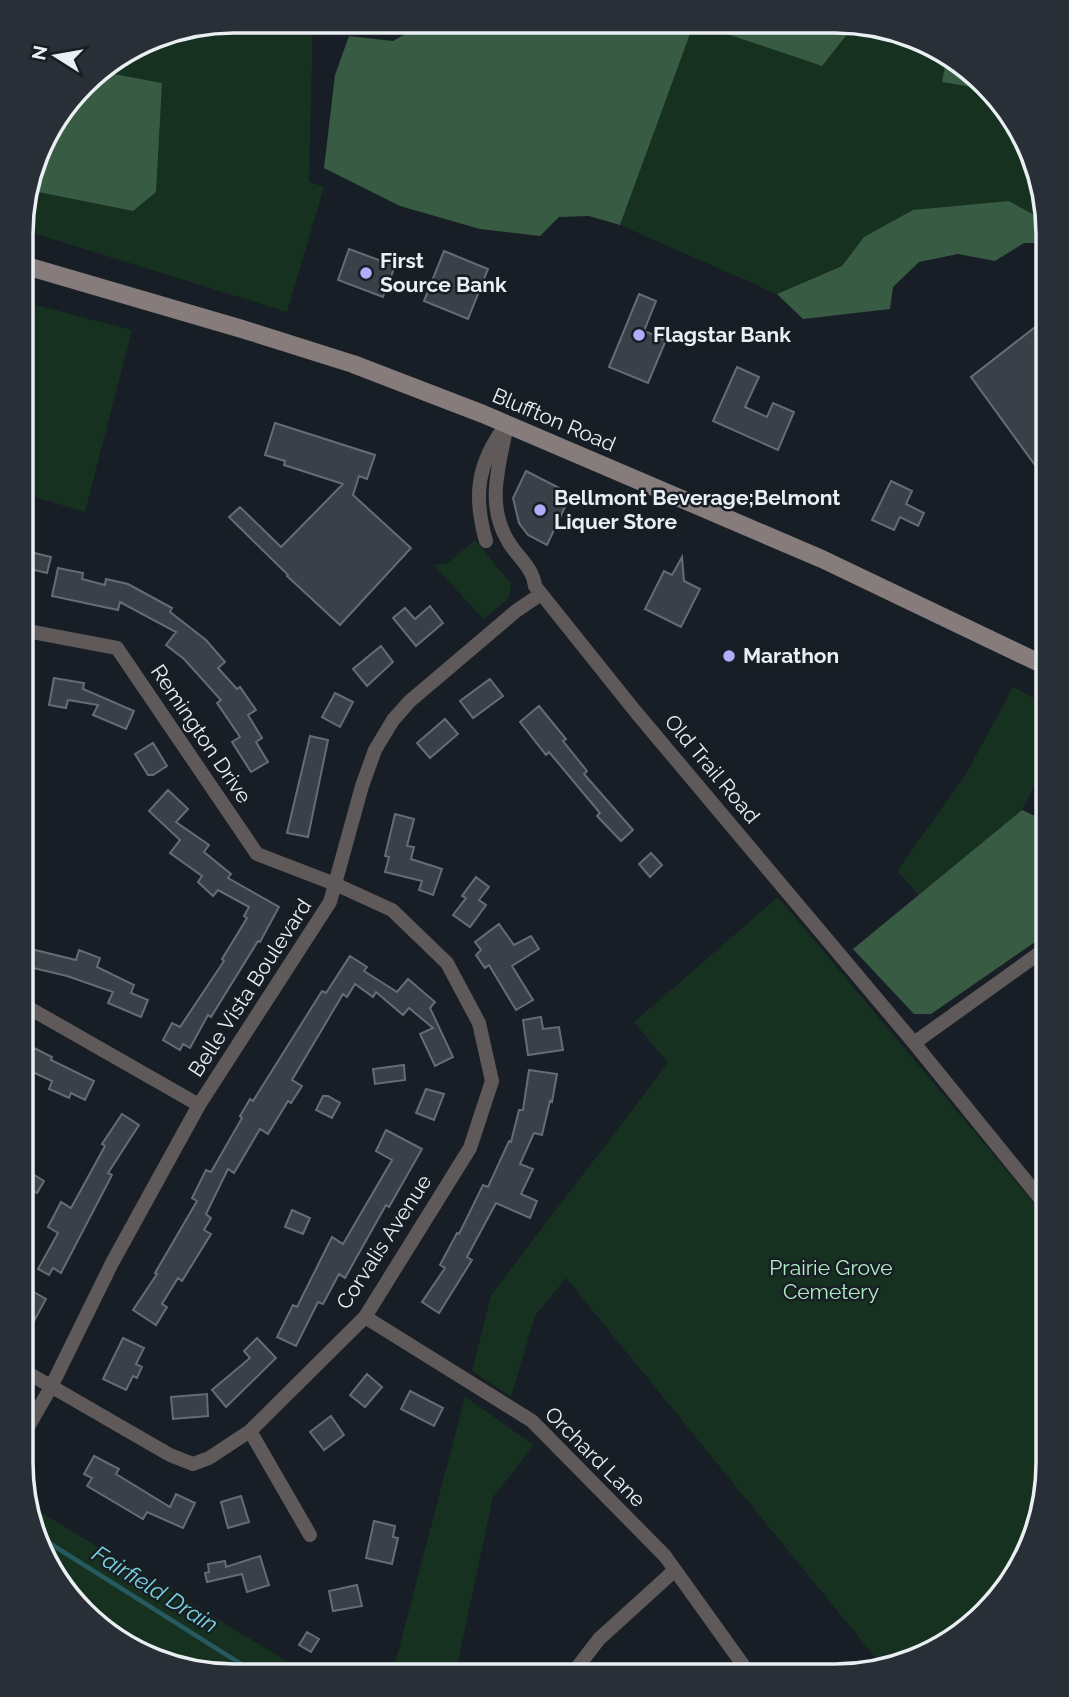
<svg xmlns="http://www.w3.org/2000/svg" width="1069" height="1697" font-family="Raleway,sans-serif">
<rect width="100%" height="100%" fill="#181e25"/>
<path fill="#16311f" d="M234,21H313L309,182L324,187L287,312L23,230V206L28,190L133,211L162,83L98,71L153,37Z
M694,22L821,66L856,23H863L947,57L943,82L983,89L1032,152L1045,221L1009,201L864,237L842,266L777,294L620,225Z
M28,303L132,330L85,512L22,493L23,321Z
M475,540L511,584L509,598L483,619L434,565L448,563Z
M1013,687L1048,705V761L1022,810L919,895L897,871L966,774Z
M778,897L1048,1220V1478L1012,1582L975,1623L917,1660L883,1667L566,1278L535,1316L511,1397L472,1371L491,1295L668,1063L634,1022Z
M465,1397L534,1445L493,1497L455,1675H392Z
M30,1506L310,1675L206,1674L161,1655L86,1608L37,1545Z"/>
<path fill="#385b43" d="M426,22L856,23L822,66L694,23L620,225L589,216L559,217L540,236L480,229L400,206L324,168L335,75L349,36L393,41Z
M947,57L964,65L983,89L942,82Z
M98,71L162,83L156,192L133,211L28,190L43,139L93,74Z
M1009,201L1045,221L1048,260L1035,243H1024L995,261L958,254L919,262L893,287L890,309L803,319L777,294L842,266L864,237L913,210Z
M1022,810L1048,822V933L931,1014H914L853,949Z"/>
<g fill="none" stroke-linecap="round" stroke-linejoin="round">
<path stroke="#265a60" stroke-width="4.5" d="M35,1534L257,1674"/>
</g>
<path fill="#394048" stroke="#646c75" stroke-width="2" d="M349,249L395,266L383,297L338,280Z
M444,251L488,269L468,319L424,301Z
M639,294L656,301L644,331L666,340L648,383L609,367Z
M1048,317V483L971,377Z
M737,367L759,377L745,407L767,417L773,403L794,412L778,450L713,421Z
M275,423L375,455L367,479L359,476L353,495L411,548L340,625L287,576L288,575L229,517L240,507L281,547L343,484L284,465L285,461L265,455Z
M526,471L571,494L547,545L528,535L519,523L513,498Z
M891,481L912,491L906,504L924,513L918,526L900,517L894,530L872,520Z
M22,550L51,557L47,573L22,567Z
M682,557L684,581L700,589L681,627L645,609L664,571L672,575Z
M58,568L83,573L82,579L105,585L106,579L128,584L172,608L170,612L206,640L225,662L218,668L237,689L240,687L256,710L248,715L262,738L256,742L268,762L251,772L232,742L240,737L217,703L221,700L184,659L166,645L176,632L120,602L118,610L52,596Z
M430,606L443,623L416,646L393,618L405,608L415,619Z
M381,646L393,662L367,686L353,669Z
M54,678L84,683L83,689L134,711L126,729L93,715L98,705L68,700L66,708L49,705Z
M490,679L503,696L473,718L460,701Z
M335,693L353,702L340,727L322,717Z
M539,706L566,739L563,741L587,771L584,774L633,830L621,841L597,816L600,813L549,752L546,755L520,722Z
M445,719L458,734L430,758L417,743Z
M310,736L328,740L308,837L287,833Z
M153,743L167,766L153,775H148L135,754Z
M168,790L188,809L176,822L209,845L204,852L231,874L228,878L279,907L260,942L258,941L211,1017L208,1015L190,1048L183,1044L180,1050L163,1040L172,1023L180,1027L224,961L222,959L247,918L244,916L249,907L218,890L213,896L198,882L202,876L170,853L180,840L149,811Z
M395,814L414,819L407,846L414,847L411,859L442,869L433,895L419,890L422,881L385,872L389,857L385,856Z
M651,853L662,865L650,877L639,864Z
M476,877L489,887L479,900L486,905L470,927L453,915L466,898L462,896Z
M499,924L514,945L531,936L539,949L512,966L533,1000L516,1010L489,965L485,968L476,955L481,950L475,942Z
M31,949L76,960L79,950L100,958L97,967L134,985L131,993L148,1000L141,1017L108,1003L113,992L67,976L29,967Z
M350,956L367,967L364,971L397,992L408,979L435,1002L430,1008L453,1057L435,1066L420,1034L433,1028L409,1008L403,1015L376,992L373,997L355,984L347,997L343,994L292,1080L302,1086L291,1103L288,1101L268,1134L260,1129L234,1173L228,1169L206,1214L211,1218L204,1230L211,1234L182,1281L178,1278L162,1304L167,1307L156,1325L133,1310L157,1274L155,1273L197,1201L192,1198L206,1170L211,1172L242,1118L240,1116L250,1099L253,1101L322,991L326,993Z
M541,1017L543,1029L559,1027L563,1050L528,1055L523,1020Z
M22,1042L52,1057L51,1060L94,1081L85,1100L71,1093L69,1098L49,1089L52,1081L22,1067Z
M404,1065L405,1080L375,1084L373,1069Z
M529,1070L557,1074L552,1102L550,1101L542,1135L534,1133L520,1164L533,1169L521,1194L537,1201L530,1218L496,1203L467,1257L472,1260L439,1313L422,1302L445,1268L440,1265L457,1233L459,1234L483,1185L488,1187L509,1141L511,1142L519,1110H523Z
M426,1089L444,1094L434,1120L416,1113Z
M323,1096H328L340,1103L332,1118L316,1110Z
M122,1114L139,1125L108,1173L112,1175L61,1273L53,1268L49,1275L38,1269L58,1233L48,1227L61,1202L71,1208L105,1146L102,1144Z
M386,1130L422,1149L389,1207L386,1205L345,1278L339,1274L323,1304L318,1302L296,1346L277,1337L293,1305L297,1307L332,1237L343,1244L392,1160L376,1151Z
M31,1173L44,1181L37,1193L24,1185Z
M292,1210L310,1218L303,1234L285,1227Z
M30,1290L46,1299L21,1345V1305Z
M123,1338L144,1348L136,1364L142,1367L137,1378L133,1376L126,1390L103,1379Z
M257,1338L276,1358L226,1407L212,1390L250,1358L244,1351Z
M367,1374L382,1387L365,1407L350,1395Z
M410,1391L443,1408L434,1426L401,1409Z
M207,1394L208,1416L173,1419L171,1397Z
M331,1416L344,1435L324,1450L310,1432Z
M94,1456L119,1469L116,1474L170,1507L176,1494L195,1503L183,1528L147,1512L143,1519L87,1486L92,1478L84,1474Z
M241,1496L249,1522L228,1528L221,1502Z
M374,1521L395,1526L393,1537L398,1538L392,1564L366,1558Z
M260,1556L269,1585L247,1592L242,1574L207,1582L205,1573L209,1572L208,1564L225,1561L226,1567Z
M357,1585L362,1606L333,1611L329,1591Z
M307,1632L319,1639L311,1652L299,1645Z"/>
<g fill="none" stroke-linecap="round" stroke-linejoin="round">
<path stroke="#5f5a59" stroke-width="14" d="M507,424C500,464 485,503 508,541C517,557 533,567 535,586L635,711L914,1043L1048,1208
M486,541C473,496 477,463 506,425
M22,1004L199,1105
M914,1043L1048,947
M365,1317L532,1421L665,1556L751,1676
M21,1369L170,1455L193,1464L209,1458L250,1431L365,1317L470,1148L492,1081L479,1023L447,963L392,910L335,884L257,854L117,648L22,630
M250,1431L310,1535
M21,1439L51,1387L112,1263L199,1105L330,902L362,786L375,750L393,720L410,701L516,611L541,594
M576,1669L599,1639L675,1570"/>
<path stroke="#857c7b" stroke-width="18" d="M23,265L242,329L353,364L483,414L822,559L1048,667"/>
</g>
<g fill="#b0aefa" stroke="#181e25" stroke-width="2.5">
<circle cx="366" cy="273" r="7"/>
<circle cx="639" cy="335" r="7"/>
<circle cx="540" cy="510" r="7"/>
<circle cx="729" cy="656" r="7"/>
</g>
<g text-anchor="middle" stroke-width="5" stroke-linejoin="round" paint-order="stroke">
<g font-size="21" font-weight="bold" fill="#eaeff4" stroke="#181e25" text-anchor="start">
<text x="380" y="268">First<tspan x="380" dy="24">Source Bank</tspan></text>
<text x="653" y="342">Flagstar Bank</text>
<text x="554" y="505">Bellmont Beverage;Belmont<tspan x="554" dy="24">Liquer Store</tspan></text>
<text x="743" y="663">Marathon</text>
</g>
<g font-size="21" fill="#eaeff4" stroke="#181e25">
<text transform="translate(554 420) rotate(23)" y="7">Bluffton Road</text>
<text transform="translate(201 734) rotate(56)" y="7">Remington Drive</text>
<text transform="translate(712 769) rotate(50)" y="7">Old Trail Road</text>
<text transform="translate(250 988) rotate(-57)" y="7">Belle Vista Boulevard</text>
<text transform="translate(384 1242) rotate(-57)" y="7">Corvalis Avenue</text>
<text transform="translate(595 1457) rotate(45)" y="7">Orchard Lane</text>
</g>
<g font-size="21" fill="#b1efc3" stroke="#181e25">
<text x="831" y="1275">Prairie Grove<tspan x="831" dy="24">Cemetery</tspan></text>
</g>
<g font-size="23" font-style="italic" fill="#7ad3dc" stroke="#181e25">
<text transform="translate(155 1589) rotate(32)" y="8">Fairfield Drain</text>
</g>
</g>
<path d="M0 0H1069V1697H0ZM234 33H835A201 201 0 0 1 1036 234V1463A201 201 0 0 1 835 1664H234A201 201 0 0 1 33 1463V234A201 201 0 0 1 234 33Z" fill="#292f36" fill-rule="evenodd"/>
<path fill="none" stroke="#eaeff4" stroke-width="3.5" d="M234 33H835A201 201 0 0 1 1036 234V1463A201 201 0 0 1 835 1664H234A201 201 0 0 1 33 1463V234A201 201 0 0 1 234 33Z"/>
<g transform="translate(56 56) rotate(281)" stroke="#181e25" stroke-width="5" paint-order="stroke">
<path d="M0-5L12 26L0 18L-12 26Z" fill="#eaeff4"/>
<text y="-10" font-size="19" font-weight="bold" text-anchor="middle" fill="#eaeff4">N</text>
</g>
</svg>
